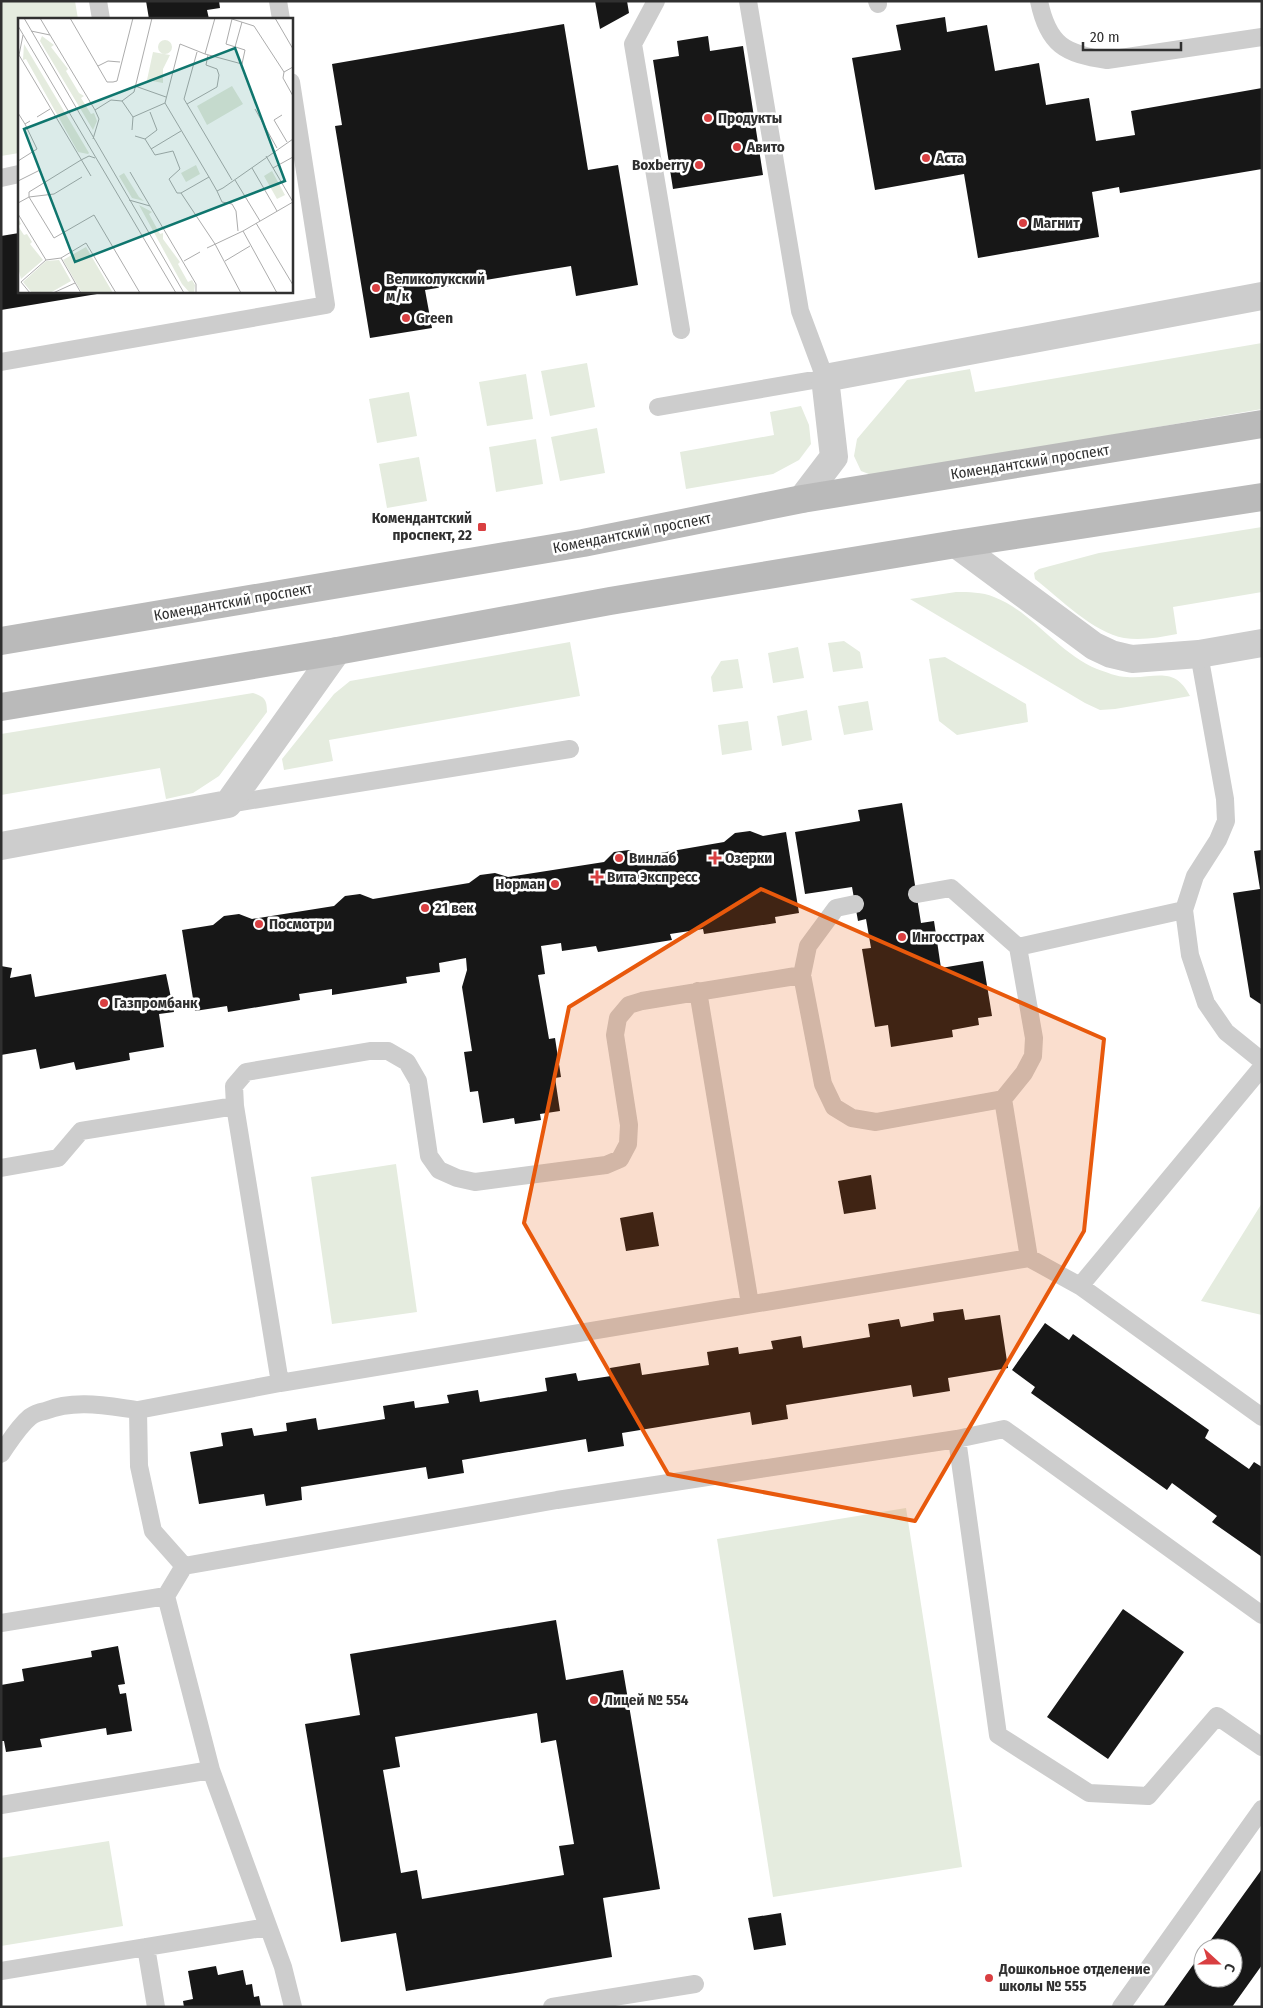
<svg xmlns="http://www.w3.org/2000/svg" width="1263" height="2008" font-family="'Fira Sans Condensed',sans-serif">
<rect width="100%" height="100%" fill="#fff"/>
<path fill="#e5ecdf" d="M1,1H75L78,19H19V153L1,156Z
M1262,343V409L874,476L861,471L854,456L857,439L907,380L970,369L975,392Z
M587,363L595,407L550,416L541,371Z
M526,374L533,419L487,426L479,382Z
M409,392L417,436L377,443L369,399Z
M801,406L809,425L811,444L799,460L773,474L686,489L680,452L774,435L770,412Z
M597,428L605,473L560,481L551,437Z
M536,439L543,484L496,492L489,447Z
M419,457L427,501L387,508L379,464Z
M1262,527V592L1173,607L1177,634C1160,637 1142,641 1124,638C1094,633 1059,598 1035,579L1034,573L1039,569L1099,553Z
M956,592C969,592 982,592 994,597C1033,612 1058,653 1097,669C1106,672 1117,677 1127,677C1155,679 1174,665 1190,696L1115,709L1100,710L1085,703L910,599Z
M844,641L860,652L863,668L833,672L828,643Z
M570,642L580,696L329,740L333,761L284,770L282,759L334,694L350,681Z
M798,647L804,678L773,683L768,653Z
M945,657L1026,704L1028,722L957,735L939,721L929,659Z
M738,659L743,688L713,692L711,677L721,661Z
M253,693C265,697 267,700 267,712L219,776L193,793L166,799L160,768L1,795V734Z
M868,701L873,730L844,735L838,706Z
M807,710L812,740L782,746L777,716Z
M748,721L752,750L722,755L718,725Z
M396,1164L417,1312L332,1324L311,1177Z
M1262,1203V1315L1201,1301Z
M906,1508L962,1867L773,1897L717,1539Z
M109,1841L123,1926L1,1946V1858Z"/>
<path fill="#171717" fill-rule="evenodd" d="M146,1H219L220,8L207,10L209,19H149Z
M595,1H627L629,13L600,29Z
M945,17L947,32L987,25L995,71L1039,63L1046,105L1089,98L1096,141L1135,135L1131,111L1262,88V169L1120,193L1119,187L1092,192L1099,237L978,258L964,174L875,190L852,58L901,50L896,25Z
M564,24L588,170L618,165L638,285L576,296L571,266L425,290L432,328L370,338L335,126L342,125L332,64Z
M708,36L710,51L743,46L763,175L673,189L653,60L679,56L677,41Z
M19,233V291L109,292L1,310V236Z
M902,803L921,923L934,921L941,968L983,961L992,1016L978,1018L979,1025L952,1030L953,1037L891,1047L888,1025L875,1027L862,949L871,948L866,919L858,921L852,887L805,894L795,832L860,821L858,810Z
M750,831L763,836L786,832L799,913L775,917L776,923L704,934L703,929L670,934L672,940L598,952L596,946L562,951L561,943L541,946L545,974L538,975L549,1039L555,1038L561,1077L555,1078L560,1111L540,1114L541,1120L515,1124L514,1118L483,1123L478,1091L470,1092L464,1052L472,1051L462,987L467,970L466,958L439,963L440,972L406,977L407,983L332,995V989L299,994L300,1000L228,1012L227,1006L195,1011L182,930L213,925L224,916L239,914L252,919L334,906L345,896L360,894L373,899L469,883L480,875L495,873L508,877L604,862L614,852L629,850L643,856L724,842L735,833Z
M1262,850V1005L1250,997L1233,893L1260,889L1254,851Z
M1,966L12,968L10,978L31,974L35,997L166,974L174,1012L159,1014L164,1047L129,1053L130,1060L76,1070L74,1062L40,1069L36,1049L1,1055Z
M871,1175L876,1209L844,1214L838,1181Z
M653,1212L659,1246L626,1251L620,1218Z
M963,1309L965,1320L1000,1315L1008,1368L948,1378L950,1391L913,1397L911,1385L786,1405L788,1419L752,1425L750,1412L622,1433L624,1446L588,1452L586,1439L462,1460L464,1473L428,1479L426,1467L301,1487L302,1500L266,1506L264,1494L199,1504L190,1452L223,1446L221,1433L252,1428L254,1436L287,1431L286,1423L316,1418L318,1430L385,1419L383,1406L414,1401L415,1408L449,1403L447,1395L478,1390L480,1402L547,1391L545,1378L576,1373L578,1381L611,1376L610,1368L640,1363L642,1375L709,1365L707,1352L738,1347L739,1354L773,1349L771,1341L801,1336L803,1348L870,1337L868,1324L899,1319L901,1327L934,1321L933,1313Z
M1045,1323L1069,1340L1073,1334L1209,1430L1205,1438L1249,1469L1254,1462L1262,1467V1557L1212,1522L1217,1516L1172,1483L1167,1490L1031,1393L1035,1387L1012,1370Z
M1123,1609L1184,1652L1108,1759L1047,1717Z
M556,1620L566,1680L623,1670L660,1889L603,1898L612,1957L406,1991L396,1933L341,1942L305,1724L360,1715L350,1654ZM537,1713L541,1743L556,1740L574,1844L559,1846L564,1875L422,1899L417,1870L401,1873L383,1770L400,1767L395,1737Z
M118,1646L125,1684L118,1685L120,1694L126,1693L132,1731L107,1735L106,1728L40,1739L42,1747L6,1752L4,1741H1V1685L24,1681L22,1669L92,1657L91,1651Z
M1262,1869V1965L1232,2007H1163L1203,1951V1978H1233V1948H1205Z
M781,1913L786,1945L754,1950L748,1918Z
M216,1966L218,1975L243,1970L246,1985L252,1984L254,1997L259,1996L261,2007H184L183,2001L193,1999L188,1971Z"/>
<g fill="none" stroke-linecap="round" stroke-linejoin="round">
<path stroke="#cdcdcd" stroke-width="18" d="M98,1L101,19
M278,1L281,19
M656,1L633,44L681,330
M877,1L878,4
M1039,1C1048,45 1065,54 1107,60L1262,37
M1,178L19,174
M1,362L326,305L291,82
M658,407L825,378L800,311L748,1
M1199,654L1225,799L1226,821L1218,840L1195,876L1184,910L1190,955L1206,1003L1226,1032L1262,1061
M228,804L570,749
M917,894L951,888L1018,947L1034,1038L1033,1056L1024,1073L1003,1099L1029,1258
M1018,947L1184,910
M802,975L823,1084L834,1107L852,1118L876,1122L1003,1099
M698,991L750,1304
M235,1106L234,1086L246,1072L370,1051H388L407,1062L418,1081L429,1156L439,1170L457,1178L475,1182L606,1165L620,1159L628,1144L629,1125L615,1035L618,1018L629,1005L642,1001L802,975L808,946L836,908L855,904
M1,1168L58,1158L81,1131L235,1106L280,1383L1029,1258L1080,1286L1262,1417
M1080,1286L1262,1067
M280,1383L138,1410L139,1466L153,1531L184,1566L166,1596L211,1770L283,1967L293,2007
M957,1439L998,1735L1089,1793L1148,1796L1217,1716L1262,1747
M1,1454C10,1441 18,1427 30,1417C34,1414 40,1412 45,1411C75,1399 107,1406 138,1410
M184,1566L557,1500L957,1439L1004,1429L1262,1615
M1,1623L166,1596
M1,1805L211,1770
M146,1947L156,2007
M1,1971L268,1927
M552,2007L695,1984
M1121,2007L1262,1809"/>
<path stroke="#cdcdcd" stroke-width="28" d="M802,499L834,457L825,378L1262,296
M956,544L1094,646L1111,654L1132,659L1199,654L1262,643
M1,846L228,804L337,651"/>
<path stroke="#bababa" stroke-width="28" d="M1,641L583,543L802,499L1262,424
M1,707L337,651L610,601L956,544L1262,497"/>
</g>
<path fill="#e8590c" fill-opacity="0.2" stroke="#e8590c" stroke-width="4" stroke-linejoin="round" d="M761,889L1104,1039L1084,1231L915,1521L668,1474L524,1223L569,1007Z"/>
<g fill="#d93f41" stroke="#fff" stroke-width="2">
<circle cx="708" cy="118" r="5"/>
<circle cx="737" cy="147" r="5"/>
<circle cx="926" cy="158" r="5"/>
<circle cx="699" cy="165" r="5"/>
<circle cx="1023" cy="223" r="5"/>
<circle cx="376" cy="288" r="5"/>
<circle cx="406" cy="318" r="5"/>
<rect x="477" y="522" width="10" height="10" rx="2.5"/>
<circle cx="619" cy="858" r="5"/>
<path d="M712.5 850.5h5v5h5v5h-5v5h-5v-5h-5v-5h5z"/>
<path d="M594.5 869.5h5v5h5v5h-5v5h-5v-5h-5v-5h5z"/>
<circle cx="555" cy="884" r="5"/>
<circle cx="425" cy="908" r="5"/>
<circle cx="259" cy="924" r="5"/>
<circle cx="902" cy="937" r="5"/>
<circle cx="104" cy="1003" r="5"/>
<circle cx="594" cy="1700" r="5"/>
<circle cx="989" cy="1978" r="5"/>
</g>
<g text-anchor="middle" stroke-width="5" stroke-linejoin="round" paint-order="stroke">
<g font-size="15" font-weight="bold" fill="#303030" stroke="#fff" text-anchor="start">
<text x="718" y="123">Продукты</text>
<text x="747" y="152">Авито</text>
<text x="936" y="163">Аста</text>
<text x="689" y="170" text-anchor="end">Boxberry</text>
<text x="1033" y="228">Магнит</text>
<text x="386" y="284">Великолукский<tspan x="386" dy="17">м/к</tspan></text>
<text x="416" y="323">Green</text>
<text x="472" y="523" text-anchor="end">Комендантский<tspan x="472" dy="17">проспект, 22</tspan></text>
<text x="629" y="863">Винлаб</text>
<text x="725" y="863">Озерки</text>
<text x="607" y="882">Вита Экспресс</text>
<text x="545" y="889" text-anchor="end">Норман</text>
<text x="435" y="913">21 век</text>
<text x="269" y="929">Посмотри</text>
<text x="912" y="942">Ингосстрах</text>
<text x="114" y="1008">Газпромбанк</text>
<text x="604" y="1705">Лицей № 554</text>
<text x="999" y="1974">Дошкольное отделение<tspan x="999" dy="17">школы № 555</tspan></text>
</g>
<g font-size="15" fill="#303030" stroke="#fff">
<text transform="translate(1030 462) rotate(-9)" y="5">Комендантский проспект</text>
<text transform="translate(632 533) rotate(-11)" y="5">Комендантский проспект</text>
<text transform="translate(233 602) rotate(-10)" y="5">Комендантский проспект</text>
</g>
</g>
<g transform="translate(18 18)">
<rect width="275" height="275" fill="#fff"/>
<path d="M24,18L36,27L33,29L50,51L48,53L61,75L66,78L63,80L73,96L76,95L79,103L75,112L22,23ZM140 29a7 7 0 1 1 14 0a7 7 0 1 1-14 0ZM6,26L71,135L70,136L60,134L8,41L5,42ZM135,34L152,37L145,51V65L129,62ZM214,68L225,86L189,107L179,88ZM178,147L182,156L168,164L163,155ZM254,153L267,177L259,181L246,158ZM106,155L121,179L126,183L114,180L101,158ZM121,187L134,194L131,196L142,216L145,215V221L162,244L160,246L170,264L174,262L177,267L176,275H172L164,266ZM0,200L3,206L0,208L6,217L9,216L14,224L12,226L25,242L3,261L0,249ZM68,229L95,275H64L45,242ZM41,242L53,263L32,275H14L5,264L28,243Z" fill="#e5ecdf"/>
<path fill="none" stroke="#acacac" stroke-width="1" d="M6,0L166,275M22,0L32,17M52,0L89,64H95L99,63L115,0M197,0L187,36L162,26L147,85L191,159L163,175L197,226L223,275M257,0L275,31M0,8L158,275M13,13L32,17L77,92L81,101L75,121M5,17L1,37L73,158M217,29L224,4M179,34L166,81L214,162M187,36L224,46L227,32L208,26L214,1L236,8L266,54M80,48L90,43L102,44M275,49L266,54L265,60L275,78M117,68L148,79M104,83L115,99M169,86L199,69L201,57L199,51L188,47L190,37M237,91L259,130M77,92L93,82L104,83L116,74L134,0M0,95L7,106L12,103M264,97L256,102L269,124M19,99L32,91M114,112L115,99L147,85M117,118L127,121L137,137L155,133L162,151L151,161L159,175H163M127,121L139,112L132,94M133,131L163,113M248,138L275,184M0,143L19,131L7,106M234,150L259,193M255,150L275,139M112,154L132,188M64,159L36,176L11,179L36,220L76,197L122,275M191,159L199,173L205,170L275,121M217,162L242,203M0,163L22,152M199,173L204,184L214,186L218,193L220,213M111,182L132,188L178,266V275M0,185L11,179V174L63,142L71,138L77,140M0,196L28,242L43,240L68,225L98,275M238,205L275,267M225,213L275,184M189,230L225,213L259,275M43,240L63,275M166,243L182,234M207,243L232,228M12,275L3,264L28,242M35,275L57,265"/>
<path fill="#0f766e" fill-opacity="0.15" stroke="#0f766e" stroke-width="2.5" d="M217,30L267,163L57,244L6,111Z"/>
<rect width="275" height="275" fill="none" stroke="#303030" stroke-width="2.5"/>
</g>
<rect width="1263" height="2008" fill="none" stroke="#303030" stroke-width="5"/>
<g transform="translate(1218 1963) rotate(111)"><circle r="24" fill="#ffffff" stroke="#acacac"/>
<path d="M0-4L9 19L0 12L-9 19Z" fill="#d93f41"/>
<text y="-8" font-size="14" font-weight="bold" text-anchor="middle" fill="#303030">С</text>
</g>
<path d="M1083 42v8h98v-8" fill="none" stroke="#303030" stroke-width="2.5"/>
<text x="1090" y="42" font-size="15" fill="#303030" stroke="#ffffff" stroke-width="4" paint-order="stroke">20 m</text>
</svg>
